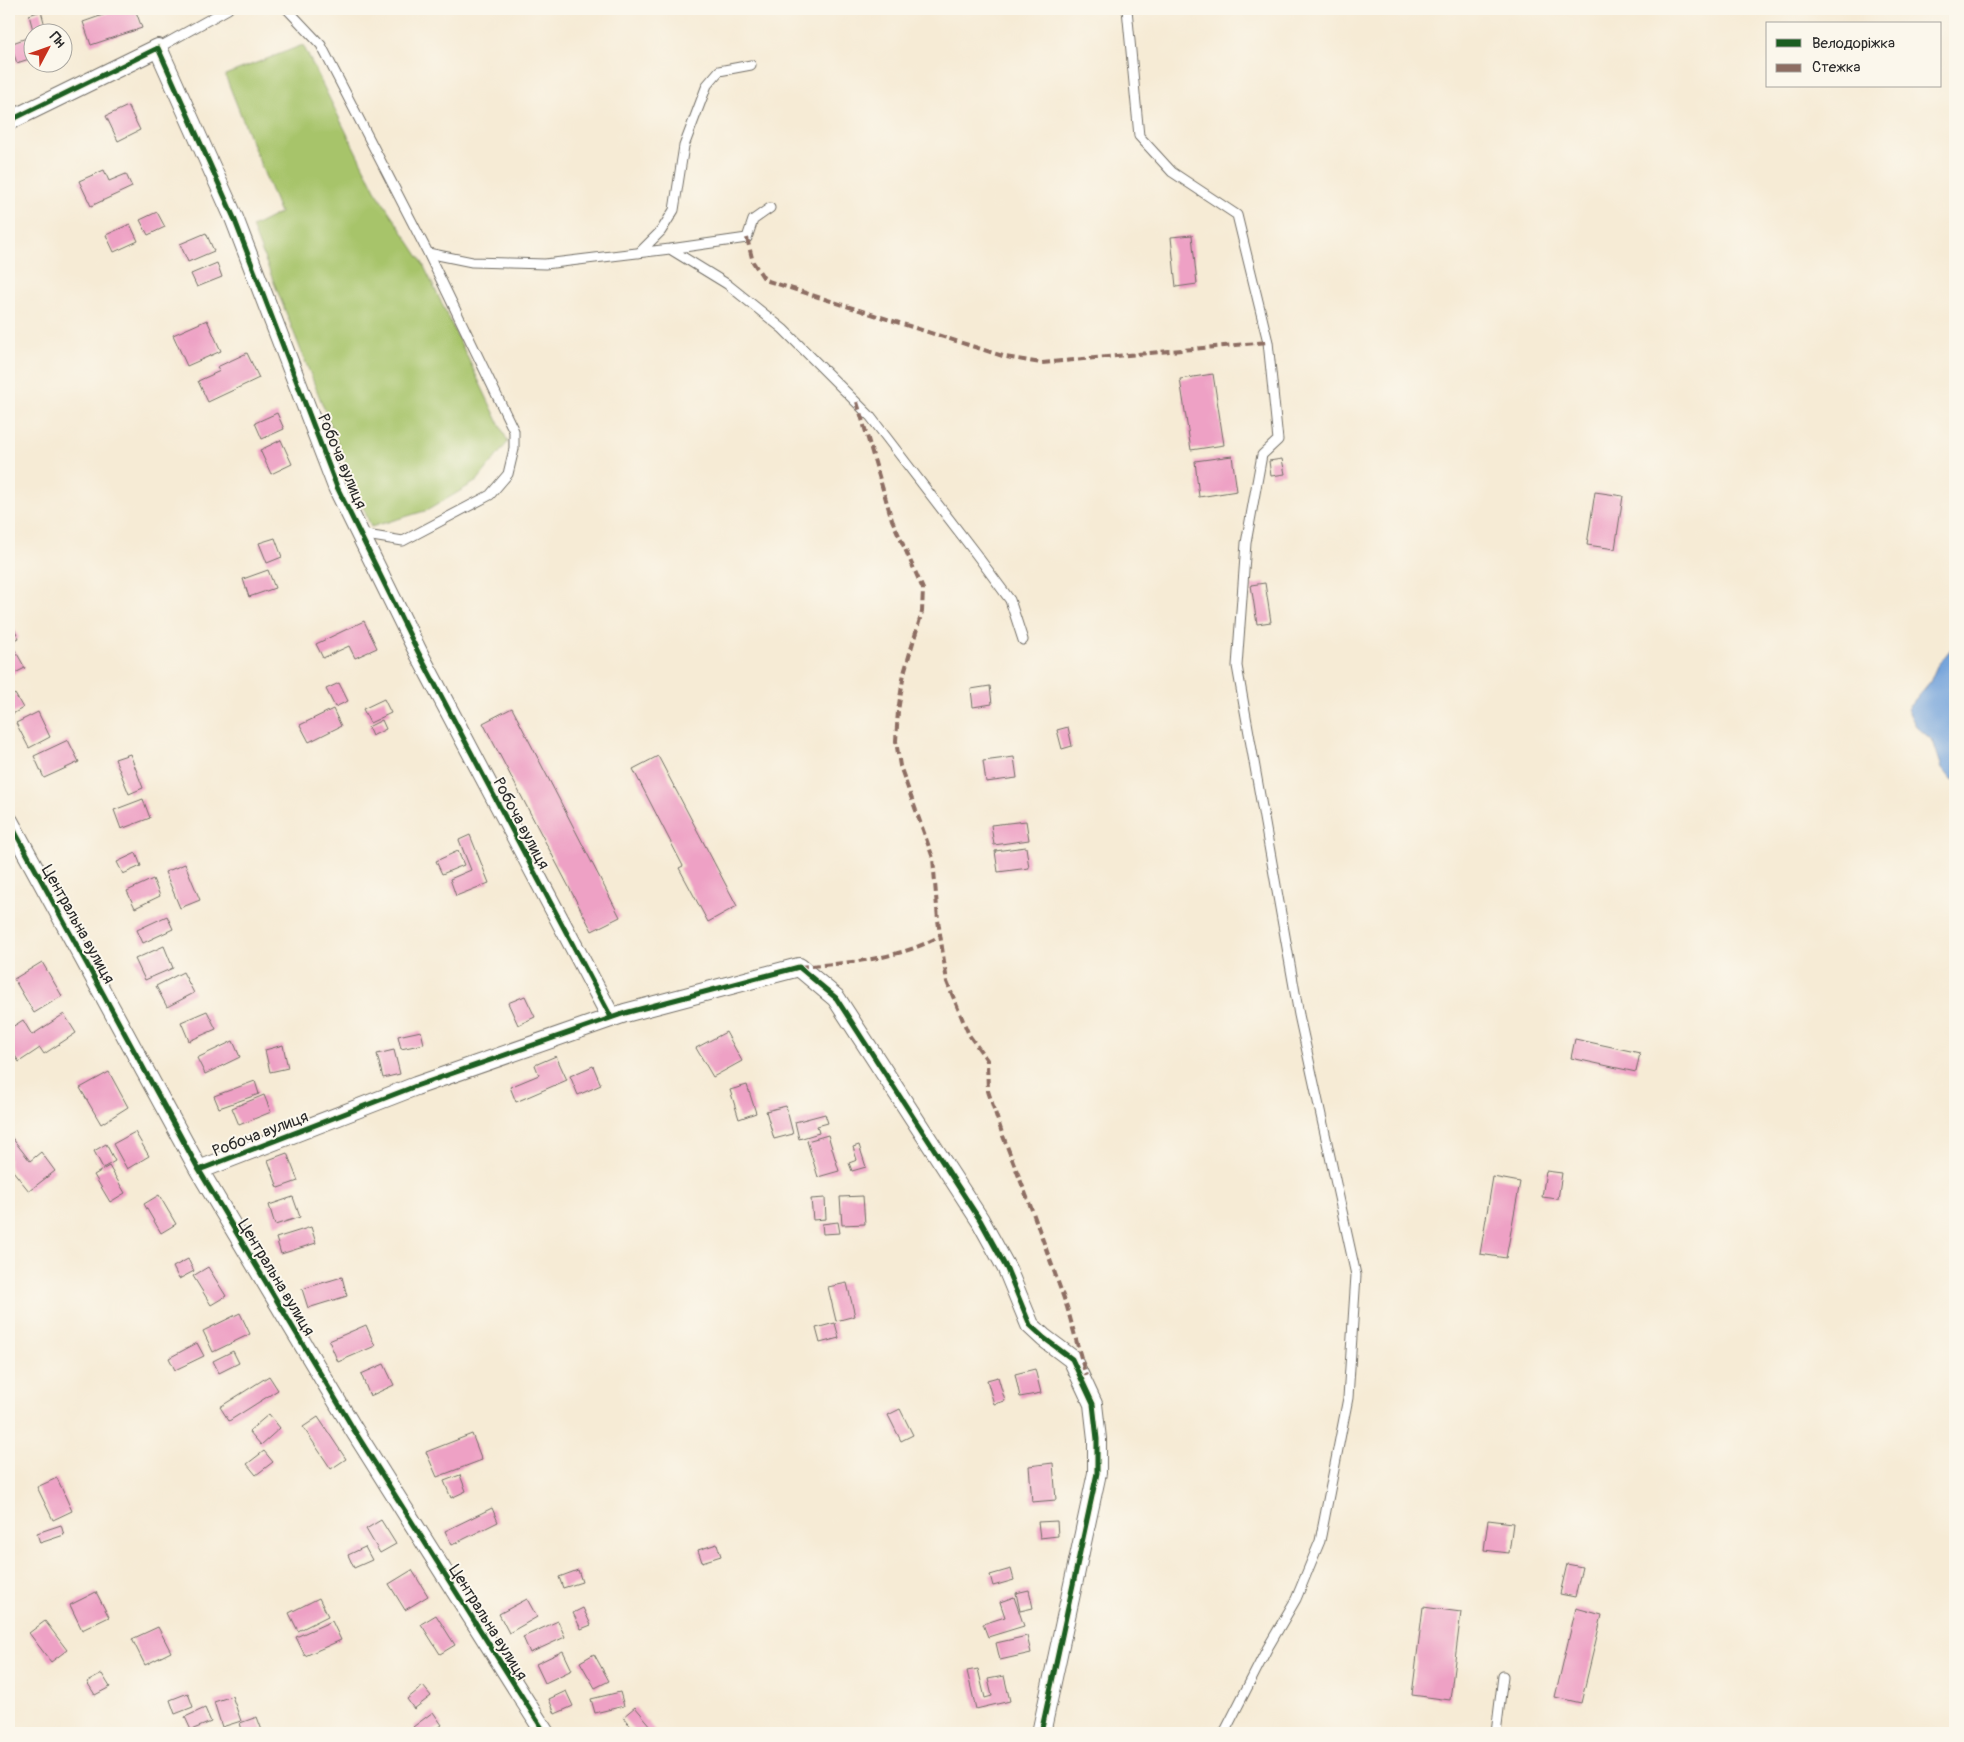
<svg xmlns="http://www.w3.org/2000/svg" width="1964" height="1742" font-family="Pangolin,sans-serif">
<rect width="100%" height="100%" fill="#fbf7ec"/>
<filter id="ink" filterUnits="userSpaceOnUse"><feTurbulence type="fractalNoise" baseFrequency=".02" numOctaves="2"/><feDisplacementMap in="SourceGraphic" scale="10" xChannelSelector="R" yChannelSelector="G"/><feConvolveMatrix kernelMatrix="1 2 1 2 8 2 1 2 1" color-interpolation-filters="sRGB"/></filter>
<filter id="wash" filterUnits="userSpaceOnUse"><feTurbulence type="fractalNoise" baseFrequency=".0096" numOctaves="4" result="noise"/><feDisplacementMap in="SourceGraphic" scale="20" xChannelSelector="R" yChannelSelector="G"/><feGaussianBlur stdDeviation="1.12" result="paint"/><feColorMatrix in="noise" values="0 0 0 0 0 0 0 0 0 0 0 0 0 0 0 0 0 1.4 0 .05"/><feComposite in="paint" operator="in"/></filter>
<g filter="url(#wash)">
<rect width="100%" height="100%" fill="#f6ebd5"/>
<path fill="#a7c46b" stroke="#69784b" d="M303,45L375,190L421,260L508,442L477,481L428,510L371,527L252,227L280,213L225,75Z"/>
<path fill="#70a0da" stroke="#4e6682" d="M1955,644V779L1952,780L1942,768L1933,741L1916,726L1907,709L1930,682L1937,666Z"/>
<g id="blocks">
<path fill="#eea1c5" d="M120,9H135L142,28L91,45L83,22Z
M41,11L45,26L33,30L29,15Z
M32,36V58L17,63L10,44Z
M128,106L140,130L118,141L106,116Z
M104,170L109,181L126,174L132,187L91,206L79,181Z
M157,212L165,227L148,235L140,220Z
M130,224L138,241L114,252L106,235Z
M206,233L214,251L188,262L180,244Z
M1192,235L1197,284L1176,287L1171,237Z
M217,263L222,277L197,287L191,274Z
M207,320L221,351L187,366L173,335Z
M247,353L259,378L208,402L198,381L220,371L217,367Z
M1213,374L1224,445L1191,450L1180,379Z
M277,413L284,429L262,439L255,423Z
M281,440L292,464L271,474L260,450Z
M1232,456L1237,491L1199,497L1195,461Z
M1282,459L1285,474L1271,476L1269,461Z
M1595,492L1623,496L1615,549L1587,545Z
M275,538L282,557L267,563L259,543Z
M268,570L275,588L249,597L243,579Z
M1265,583L1271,622L1257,624L1251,585Z
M364,621L377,648L355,658L349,646L323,658L316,644Z
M12,625L19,638L9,643V626Z
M15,650L25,668L9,676V654Z
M339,683L348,701L335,707L326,689Z
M990,686L992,704L973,707L971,689Z
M15,694L23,708L9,716V698Z
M384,699L391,713L370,723L363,709Z
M512,708L620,917L592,931L483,723Z
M333,709L341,726L309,742L300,725Z
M38,712L50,737L29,748L16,723Z
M382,720L386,729L372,736L368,727Z
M1068,727L1072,746L1062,749L1057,730Z
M68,740L79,762L44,778L34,756Z
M130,754L143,788L129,794L115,759Z
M658,756L737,906L708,922L679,868L683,866L633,769Z
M1014,757L1017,778L986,782L983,761Z
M143,799L150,818L121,829L114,810Z
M1026,821L1029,840L994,845L991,825Z
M470,835L489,883L456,896L450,879L471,870L459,840Z
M1026,847L1029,868L998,872L995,851Z
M458,851L464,865L442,874L436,861Z
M136,853L141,866L123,874L117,862Z
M185,864L200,900L180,908L165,872Z
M153,879L160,896L135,908L127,891Z
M167,916L173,929L143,943L137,930Z
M164,946L173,968L145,980L135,959Z
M42,962L62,996L34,1013L14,979Z
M183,972L194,993L167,1007L156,986Z
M525,996L535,1017L518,1025L508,1003Z
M207,1011L216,1029L189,1041L181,1022Z
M64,1014L76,1033L44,1054L40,1048L19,1062L9,1046V1029L23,1020L32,1035Z
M421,1031L424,1044L401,1049L398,1036Z
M726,1032L742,1061L713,1077L696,1048Z
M1575,1039L1640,1053L1636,1072L1571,1058Z
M233,1041L240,1057L205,1074L197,1058Z
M283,1045L288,1068L270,1072L265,1050Z
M394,1050L400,1074L383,1078L377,1054Z
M556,1056L567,1080L516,1102L510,1087L539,1075L535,1065Z
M593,1066L601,1085L578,1095L570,1076Z
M109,1072L128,1107L101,1124L80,1088Z
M255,1081L259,1094L219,1108L214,1096Z
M747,1085L756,1113L739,1119L730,1090Z
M264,1095L271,1112L239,1125L232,1108Z
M786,1106L793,1134L774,1139L766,1111Z
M825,1114L828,1123L817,1126L819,1133L799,1139L795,1122Z
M135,1132L149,1156L127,1169L113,1144Z
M9,1134L30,1161L41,1152L55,1171L29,1191L9,1166Z
M828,1135L839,1171L818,1177L807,1141Z
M106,1144L115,1161L103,1168L94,1151Z
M859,1145L866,1167L852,1171L849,1163L857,1160L853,1147Z
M287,1153L298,1181L278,1188L268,1160Z
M109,1166L125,1193L110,1202L94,1175Z
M1546,1171L1562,1173L1558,1199L1542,1197Z
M1493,1177L1520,1182L1506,1258L1480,1254Z
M159,1195L176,1224L161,1233L144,1204Z
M863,1196L865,1224L842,1225L840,1197Z
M293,1197L300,1217L275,1225L269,1205Z
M825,1198L826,1219L813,1220L811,1199Z
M838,1222L840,1233L823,1234L822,1224Z
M311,1227L316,1243L281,1254L276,1238Z
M188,1259L194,1271L179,1279L173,1267Z
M208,1267L226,1296L211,1305L193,1276Z
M342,1277L347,1296L308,1308L302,1289Z
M847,1283L855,1316L836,1321L828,1287Z
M240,1313L250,1334L213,1352L203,1331Z
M835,1323L839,1338L820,1343L816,1328Z
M366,1325L375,1346L338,1362L329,1341Z
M197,1343L204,1356L175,1370L169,1358Z
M233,1351L239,1363L219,1373L213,1361Z
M384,1364L394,1385L370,1396L361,1374Z
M1035,1369L1041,1393L1020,1397L1015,1374Z
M269,1376L278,1390L229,1421L220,1407Z
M998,1377L1005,1401L994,1404L987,1380Z
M9,1398L14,1411L9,1413Z
M900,1409L913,1435L901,1441L888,1415Z
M269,1414L280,1428L261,1445L249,1431Z
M318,1417L346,1459L331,1469L303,1427Z
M472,1434L482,1460L437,1477L426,1452Z
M264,1451L273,1462L256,1475L247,1464Z
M1053,1463L1056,1500L1032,1502L1029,1466Z
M460,1475L466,1491L451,1498L444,1481Z
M57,1478L72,1511L53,1520L37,1487Z
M492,1508L498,1522L452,1545L445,1531Z
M381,1520L396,1544L380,1553L366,1529Z
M1488,1520L1513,1523L1509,1553L1484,1550Z
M1057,1521L1058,1536L1040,1538L1038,1522Z
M61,1525L64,1535L40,1543L37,1533Z
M717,1544L721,1556L702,1562L698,1550Z
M365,1547L372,1560L354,1568L348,1555Z
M1567,1564L1582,1567L1575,1597L1560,1594Z
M1011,1569L1014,1580L993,1586L990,1575Z
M412,1570L428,1596L405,1610L389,1584Z
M578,1570L582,1582L563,1588L559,1577Z
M1029,1590L1033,1608L1020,1611L1016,1593Z
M96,1592L109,1617L82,1630L70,1605Z
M1014,1597L1024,1626L988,1637L983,1624L1005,1617L1000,1602Z
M319,1598L328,1616L298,1631L289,1613Z
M527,1599L537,1617L509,1633L499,1614Z
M1423,1607L1461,1612L1450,1700L1412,1695Z
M583,1608L591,1625L581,1629L573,1613Z
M1576,1608L1602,1615L1581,1703L1555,1697Z
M436,1615L455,1645L440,1654L421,1624Z
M45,1621L67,1650L51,1662L29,1633Z
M332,1621L341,1640L305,1656L296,1637Z
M558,1621L565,1637L530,1653L523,1637Z
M158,1627L171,1652L145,1665L132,1639Z
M1027,1636L1031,1653L1000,1660L996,1643Z
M563,1651L572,1670L545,1683L536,1664Z
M594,1654L609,1681L595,1688L580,1662Z
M978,1669L985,1698L992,1696L988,1679L1004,1676L1010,1701L976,1709L967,1671Z
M102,1674L110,1687L95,1695L87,1682Z
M423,1686L431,1696L414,1709L407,1699Z
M566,1691L573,1706L555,1714L549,1699Z
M620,1692L624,1706L595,1713L591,1699Z
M188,1693L193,1707L175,1714L170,1700Z
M232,1696L241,1721L222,1727L214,1702Z
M635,1707L657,1733H636L623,1717Z
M205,1708L211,1722L191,1730L185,1717Z
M433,1712L442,1725L431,1733H417L413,1727Z
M257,1717L263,1733H243L240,1723Z"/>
</g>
</g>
<g filter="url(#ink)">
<use href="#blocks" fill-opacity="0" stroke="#726e66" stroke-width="1"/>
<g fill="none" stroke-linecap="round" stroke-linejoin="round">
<g stroke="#726e66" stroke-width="11">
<path id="service" d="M287,9L321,45L428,253L472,262L545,264L670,249L727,284L783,329L870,416L976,554L1010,600L1023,640
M1127,9L1139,136L1172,172L1237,215L1268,342L1278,440L1262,455L1246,543L1237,666L1299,1015L1356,1275L1348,1398L1320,1541L1296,1599L1267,1649L1224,1733
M158,48L228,9
M670,249L747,238L753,220L770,208
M639,253L661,231L674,210L684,146L707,85L719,71L751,65
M360,534L403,541L490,495L508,474L514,449V431L428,253
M1496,1733L1503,1676"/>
</g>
<g stroke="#726e66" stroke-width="20">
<path id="minor" d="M9,121L158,48L234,218L337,487L419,654L611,1017
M9,821L199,1170L354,1430L545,1733
M199,1170L416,1086L625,1013L799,967L836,998L980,1220L1007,1269L1030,1325L1044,1338L1072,1359L1093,1404L1097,1439V1473L1041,1733"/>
</g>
<use href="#service" stroke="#fff" stroke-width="9"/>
<use href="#minor" stroke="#fff" stroke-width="18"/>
<path stroke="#8d6e63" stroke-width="4" stroke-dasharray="8 4" stroke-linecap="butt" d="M747,238L753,262L765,280L1006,357L1041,363L1268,342
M857,402L892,520L923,589L922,612L904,673L898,711L896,741L900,766L933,858L938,920L947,982L969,1035L987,1060L988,1091L1003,1136L1032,1210L1067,1307L1086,1376
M799,967C847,963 898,960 940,936"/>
<g stroke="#fbf7ec" stroke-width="8">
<path id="cycleway" d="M9,121L158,48L234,218L337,487L419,654L611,1017
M9,821L199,1170L354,1430L545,1733
M199,1170L416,1086L625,1013L799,967L836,998L980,1220L1007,1269L1030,1325L1044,1338L1072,1359L1093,1404L1097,1439V1473L1041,1733"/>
</g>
<use href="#cycleway" stroke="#1b5e20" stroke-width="5"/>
</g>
</g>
<g text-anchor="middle" stroke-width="4" stroke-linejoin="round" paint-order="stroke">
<g font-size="16" fill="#2b2b2b" stroke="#fbf7ec">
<text transform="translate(343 461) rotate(67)" y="6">Робоча вулиця</text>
<text transform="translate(522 823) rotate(62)" y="6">Робоча вулиця</text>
<text transform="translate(79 924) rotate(61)" y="6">Центральна вулиця</text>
<text transform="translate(260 1133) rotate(-21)" y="6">Робоча вулиця</text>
<text transform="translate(277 1277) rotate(59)" y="6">Центральна вулиця</text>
<text transform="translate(489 1622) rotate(58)" y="6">Центральна вулиця</text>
</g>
</g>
<rect width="1964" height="1742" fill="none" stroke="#fbf7ec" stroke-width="30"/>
<rect x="1766" y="22" width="175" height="65" fill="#fbf7ec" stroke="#a8a59f"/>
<rect x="1776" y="39" width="25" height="8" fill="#1b5e20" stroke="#a8a59f"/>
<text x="1812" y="48" font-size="15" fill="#2b2b2b">Велодоріжка</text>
<rect x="1776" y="64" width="25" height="8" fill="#8d6e63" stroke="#a8a59f"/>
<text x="1812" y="72" font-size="15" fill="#2b2b2b">Стежка</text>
<g transform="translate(48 48) rotate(49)"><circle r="24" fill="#fbf7ec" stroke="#a8a59f"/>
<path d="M0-4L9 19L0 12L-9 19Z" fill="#c8321e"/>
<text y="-8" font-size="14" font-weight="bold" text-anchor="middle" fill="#2b2b2b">Пн</text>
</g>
</svg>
